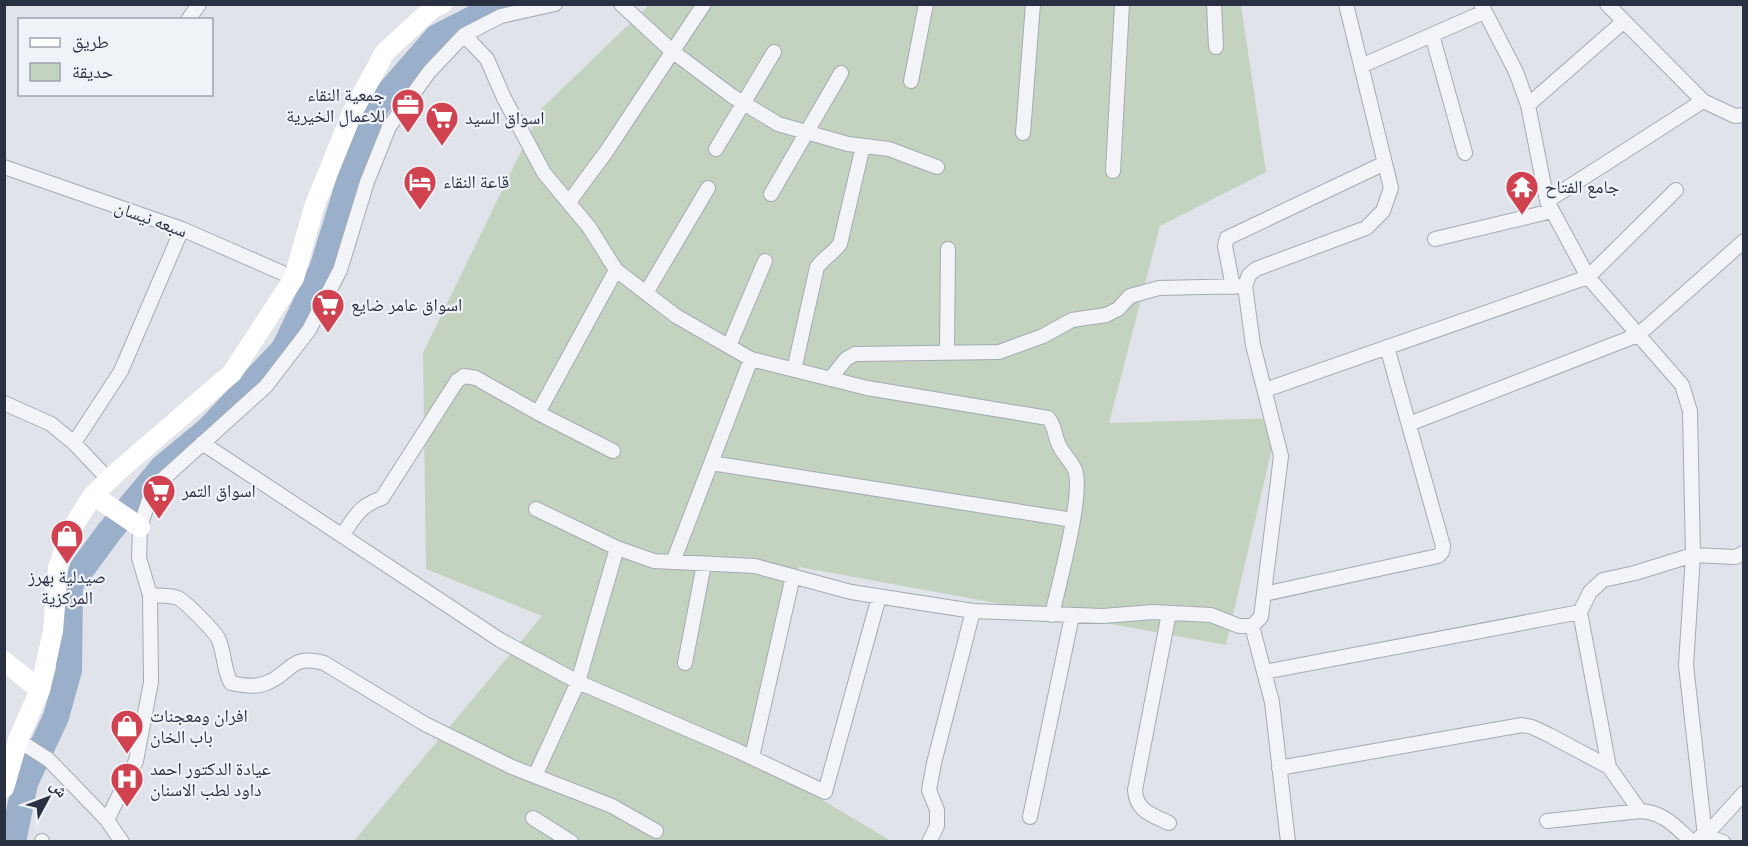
<svg xmlns="http://www.w3.org/2000/svg" width="1748" height="846" font-family="'Archivo Narrow','Noto Naskh Arabic',sans-serif">
<rect width="100%" height="100%" fill="#e0e3e9"/>
<path fill="#c4d3c0" d="M649,5H1241L1266,172L1160,226L1109,423L1279,418L1226,645L799,567L754,759L891,841L353,842L542,616L426,569L423,353L542,108Z"/>
<g fill="none" stroke-linecap="round" stroke-linejoin="round">
<path stroke="#9aafca" stroke-width="26" d="M13,842L25,783L56,717L69,670L70,585L109,532L162,468L209,429L284,349L322,269L359,150L376,107L437,37L490,10L510,4"/>
<g stroke="#a5aab3" stroke-width="16">
<path id="street" d="M621,4L672,51L732,96L778,124L848,144L889,149L937,167
M1214,4L1216,47
M1481,4L1516,72L1528,105L1547,201L1588,277L1682,385L1690,411L1693,555L1686,665L1705,836
M1607,4L1703,101L1735,116L1744,115
M188,20L199,4
M464,35L487,59L504,98L544,173L589,227L616,270L676,316L751,359L867,388L1048,418C1056,427 1054,437 1060,447C1064,455 1072,462 1075,470C1084,494 1058,587 1052,615
M1432,35L1465,153
M1361,66L1484,12
M911,81L926,4
M1528,105L1623,22
M1023,133L1033,4
M716,149L774,52
M4,167L182,229L294,278
M1113,171L1122,4
M771,194L841,73
M1547,201L1703,101
M569,202L606,152L704,4
M1435,239L1552,211
M1233,287L1225,246L1227,238L1385,163
M646,293L708,188
M729,346L765,261
M947,352L948,249
M794,370L817,267C824,258 832,254 840,244L863,146
M830,379L846,359L855,354L999,352L1043,336L1072,320L1106,315L1118,309L1130,296L1159,288L1245,286
M1265,390L1588,277L1676,190
M4,403L51,424L74,443L109,480
M538,413L616,270
M1409,424L1638,335L1744,241
M74,443L121,371L182,229
M202,443L500,640L578,682L738,751L825,792L879,597
M711,463L1073,520
M536,509L617,548L654,561L755,566L851,592L973,611L1103,616L1153,612L1211,615L1239,626H1252L1261,617L1281,456L1253,345L1245,286L1249,275L1256,269L1366,228L1383,211L1391,188L1346,4
M342,535C356,516 359,506 382,498L457,381L464,376L476,378L538,413L613,451
M673,562L751,359
M1264,594L1438,556L1442,552L1443,546L1387,347
M150,595C158,596 171,595 178,598C185,601 214,631 218,638C225,653 223,669 231,683C240,685 255,687 264,684C292,675 288,653 324,663L425,724L512,767L612,806L656,831
M1252,626L1272,702L1288,842
M685,663L704,564
M1264,672L1580,612
M18,740L49,760L107,820L122,842
M752,757L793,576
M1279,768L1522,725L1532,727L1549,735L1609,767
M535,776L578,682L617,548
M1640,811L1609,767L1580,612L1590,592L1603,580L1635,573L1693,555L1735,557L1744,553
M1030,817L1072,616
M533,818L571,842
M107,820L136,761L151,682L150,595L139,558L140,527L151,494L163,479L266,386L309,330L340,270L367,182L389,127L429,72L464,35L501,16L555,4
M1547,821L1640,811C1662,812 1673,824 1689,839
M1169,823C1152,815 1136,811 1135,790L1169,613
M1705,836L1744,793
M1700,837L1705,836L1723,842
M42,842V841
M929,842L937,826V810L929,790L934,763L973,611"/>
</g>
<use href="#street" stroke="#f2f4f7" stroke-width="14"/>
<path stroke="#fff" stroke-width="20" d="M93,495L140,527
M4,661L40,690
M4,788L18,740L40,690L53,631L58,568L71,530L93,495L117,472L232,373L294,278L314,207L353,111L385,52L433,8L442,4"/>
</g>
<defs>
<g id="office-pin" transform="scale(1.725)"><path d="M0 17L-7.5 6A9.5 9.5 0 1 1 7.5 6Z" fill="#d14250" stroke="#eff2f6"/><path d="M-6-3h4V-5.5h4V-3h4V5H-6ZM-1-4.5V-3h2v-1.5ZM-6 0V1H6V0Z" fill="#fff"/></g>
<g id="supermarket-pin" transform="scale(1.725)"><path d="M0 17L-7.5 6A9.5 9.5 0 1 1 7.5 6Z" fill="#d14250" stroke="#eff2f6"/><path d="M-6-5.5h2.5l.6 2H6L4.5 2H-2.5L-4.4-4H-6ZM-1.5 3.2a1.3 1.3 0 1 0 .1 0ZM3 3.2a1.3 1.3 0 1 0 .1 0Z" fill="#fff"/></g>
<g id="hotel-pin" transform="scale(1.725)"><path d="M0 17L-7.5 6A9.5 9.5 0 1 1 7.5 6Z" fill="#d14250" stroke="#eff2f6"/><path d="M-6-4.5h1.5V1H6V5H4.5V3h-9V5H-6ZM-4 0a1.8 1.8 0 1 1 3.6 0ZM.5 0V-2.5h3Q6-2.5 6 0Z" fill="#fff"/></g>
<g id="temple-pin" transform="scale(1.725)"><path d="M0 17L-7.5 6A9.5 9.5 0 1 1 7.5 6Z" fill="#d14250" stroke="#eff2f6"/><path d="M0-6L5-2H3V0L6.5 2.5H4V6H1.5V3h-3V6H-4V2.5H-6.5L-3 0V-2H-5Z" fill="#fff"/></g>
<g id="shop-pin" transform="scale(1.725)"><path d="M0 17L-7.5 6A9.5 9.5 0 1 1 7.5 6Z" fill="#d14250" stroke="#eff2f6"/><path d="M-5-2.5h2.3a2.7 3.5 0 0 1 5.4 0H5L5.5 6h-11ZM-1.5-2.5h3a1.5 2.3 0 0 0-3 0Z" fill="#fff"/></g>
<g id="hospital-pin" transform="scale(1.725)"><path d="M0 17L-7.5 6A9.5 9.5 0 1 1 7.5 6Z" fill="#d14250" stroke="#eff2f6"/><path d="M-5-5h3v3.5h4V-5h3V5h-3V1.5h-4V5h-3Z" fill="#fff"/></g>
</defs>
<g fill-rule="evenodd">
<use href="#office-pin" x="408" y="105"/>
<use href="#supermarket-pin" x="442" y="118"/>
<use href="#hotel-pin" x="420" y="182"/>
<use href="#temple-pin" x="1522" y="187"/>
<use href="#supermarket-pin" x="328" y="305"/>
<use href="#supermarket-pin" x="159" y="491"/>
<use href="#shop-pin" x="67" y="536"/>
<use href="#shop-pin" x="127" y="726"/>
<use href="#hospital-pin" x="127" y="779"/>
</g>
<g text-anchor="middle" stroke-width="4.5" stroke-linejoin="round" paint-order="stroke">
<g font-size="18" fill="#283041" stroke="#eff2f6" text-anchor="start">
<text x="385" y="101" text-anchor="end">جمعية النقاء<tspan x="385" dy="21">للاعمال الخيرية</tspan></text>
<text x="465" y="124">اسواق السيد</text>
<text x="443" y="188">قاعة النقاء</text>
<text x="1545" y="193">جامع الفتاح</text>
<text x="351" y="311">اسواق عامر ضايع</text>
<text x="182" y="497">اسواق التمر</text>
<text x="67" y="583" text-anchor="middle">صيدلية بهرز<tspan x="67" dy="21">المركزية</tspan></text>
<text x="150" y="722">افران ومعجنات<tspan x="150" dy="21">باب الخان</tspan></text>
<text x="150" y="775">عيادة الدكتور احمد<tspan x="150" dy="21">داود لطب الاسنان</tspan></text>
</g>
<g font-size="18" fill="#283041" stroke="#eff2f6">
<text transform="translate(151 219) rotate(20)" y="6">سبعه نيسان</text>
</g>
</g>
<rect width="1748" height="846" fill="none" stroke="#283041" stroke-width="12"/>
<rect x="18" y="18" width="195" height="78" fill="#eff2f6" stroke="#9fa4ae" stroke-width="1.5"/>
<rect x="30" y="38" width="30" height="9" fill="#ffffff" stroke="#9fa4ae" stroke-width="1.5"/>
<text x="72" y="48" font-size="18" fill="#283041">طريق</text>
<rect x="30" y="63" width="30" height="18" fill="#c4d3c0" stroke="#9fa4ae" stroke-width="1.5"/>
<text x="72" y="78" font-size="18" fill="#283041">حديقة</text>
<g transform="translate(48 798) rotate(49)" stroke="#eff2f6" stroke-width="4.5" paint-order="stroke">
<path d="M0-4.5L10 22L0 15L-10 22Z" fill="#283041"/>
<text y="-9" font-size="16" font-weight="bold" text-anchor="middle" fill="#283041">ش</text>
</g>
</svg>
